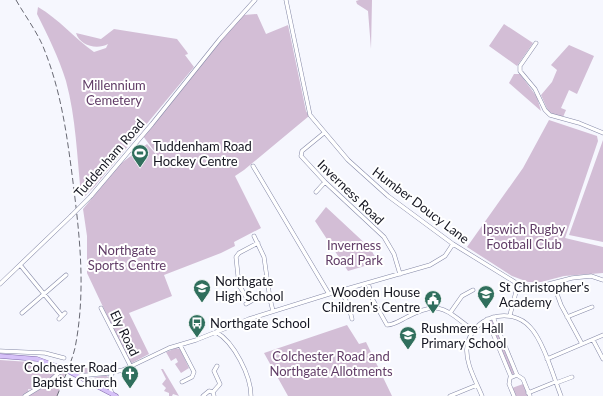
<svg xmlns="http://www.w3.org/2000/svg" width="603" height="396" font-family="Lato,sans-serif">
<rect width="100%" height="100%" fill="#f6f7fe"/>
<path fill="#d3bed6" d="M359,0H372L371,49L368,11L357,4L356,1Z
M38,7C59,19 74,38 94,52L106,48L108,44C97,50 80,46 76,33L101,39L114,29L177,39L187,52L188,54L185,55L194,67L95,186L84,197L81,194C77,157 76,118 66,81C59,58 48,36 37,14Z
M257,14L266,34L288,25L306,111L309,116L244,170L235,176L261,228L234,242L235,246L221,253L164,275L172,296L129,313L149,354L130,364L87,273V236L83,209L120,164L147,144L161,160L143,136L222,39L244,15Z
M504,24L533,43L517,66L489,46Z
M569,45L594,56L577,94L569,90L561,108L566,110L563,117L549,113L541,95L552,82L557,70L551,65Z
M514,74H520L537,97L541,111L509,83Z
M549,120L597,136L598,141L565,238L603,247V273L564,276L541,282H528L512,276L467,247L523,168Z
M603,140V242L569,235Z
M326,207L370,248L378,262L348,271L315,221Z
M492,319L514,373V374H511L489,321Z
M347,325L359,344L366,342L392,396H288L264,353Z
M176,348L180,349L189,368L181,373L175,364L178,362L176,358L171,361L166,352Z
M0,360L30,362L59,371C51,378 39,391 28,389L29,392L22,396H0Z
M73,364L90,369L103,370V372L81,374L70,370Z
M161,369H163L179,396L173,394L172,396H169V393L164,391L166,388L162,384L166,379Z
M62,373L65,374L57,396H28L50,383Z
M106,375L109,378L108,385L106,387L88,379Z
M523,384L528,396H515L512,388Z"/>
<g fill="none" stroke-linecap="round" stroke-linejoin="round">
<g stroke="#8589a7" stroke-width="4.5">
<path id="minor" d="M286,0L310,115L348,160L388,196L453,244L518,284L537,287L572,278L591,276L603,280
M536,43L520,66V71L535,89L545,110L550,115L579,123L603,133
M324,133L302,151L301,156L325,182L384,237L394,254L400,274
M253,166L329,294
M316,192L325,182
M91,196L152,124L220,39L255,0
M254,236L264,257L270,299L273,311
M21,266L62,316
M368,283L373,300L387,325C394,325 401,320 407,317C441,299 445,310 473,330
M553,283L561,305L582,344
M0,284L71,216
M341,290L349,307L352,319
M249,302L239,285L236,257L239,253L258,243
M246,304L253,300
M101,308L131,367
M22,313L66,275
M450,313L462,296L473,290
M510,315L518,284
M493,317L517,375
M567,317L592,307
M59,319L65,313
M487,319L511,377
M216,332C234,342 251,376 251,396
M593,340L603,359
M180,345L194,372L192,377L182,382
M0,351L45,353L64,358
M547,359L603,335
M112,372L109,385L112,394
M78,376L109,373L123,370L169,348L196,340L249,319L329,294L430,265L445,256L453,244
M556,383L572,377
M528,393L555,382
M25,396L51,380L63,369
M203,396L209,391L213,392
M214,396L213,392L220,384L214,371L217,366
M450,396L477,385
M482,396C476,381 465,363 467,347C471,317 510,305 530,327C543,340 554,378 561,396
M514,396L509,384L510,378L517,375L523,379L530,396"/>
</g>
<g stroke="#806aaa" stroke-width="5">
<path id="major" d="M0,356L37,359L64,369
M68,371L116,396"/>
</g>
<use href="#minor" stroke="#fff" stroke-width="3.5"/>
<use href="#major" stroke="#d6c1f8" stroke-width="4"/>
<path stroke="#686973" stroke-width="1" stroke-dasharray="6 3" stroke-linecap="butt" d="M16,0C24,14 35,29 42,44C61,89 67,135 73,182C80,238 86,292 75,348C71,364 63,381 57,396"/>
<g stroke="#8589a7" stroke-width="4.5" stroke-linecap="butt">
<path id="minor-bridge" d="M71,216L91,196"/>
</g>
<g stroke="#806aaa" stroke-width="5" stroke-linecap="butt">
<path id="major-bridge" d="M64,369L68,371"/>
</g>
<use href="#minor-bridge" stroke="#fff" stroke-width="3.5"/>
<use href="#major-bridge" stroke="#d6c1f8" stroke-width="4"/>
</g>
<defs>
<g id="stadium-pin" transform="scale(0.9)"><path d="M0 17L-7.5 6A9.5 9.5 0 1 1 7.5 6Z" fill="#306f5d" stroke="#fff"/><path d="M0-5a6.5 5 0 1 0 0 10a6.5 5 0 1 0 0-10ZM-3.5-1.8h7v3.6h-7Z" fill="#fff"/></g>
<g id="school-pin" transform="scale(0.9)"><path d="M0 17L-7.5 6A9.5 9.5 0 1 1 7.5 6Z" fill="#306f5d" stroke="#fff"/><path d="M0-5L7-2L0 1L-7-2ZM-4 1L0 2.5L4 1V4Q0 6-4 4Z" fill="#fff"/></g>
<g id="civic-pin" transform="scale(0.9)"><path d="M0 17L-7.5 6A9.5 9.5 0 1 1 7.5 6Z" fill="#306f5d" stroke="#fff"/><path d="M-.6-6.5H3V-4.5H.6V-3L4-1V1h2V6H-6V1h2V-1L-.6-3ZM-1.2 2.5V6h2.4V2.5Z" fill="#fff"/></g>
<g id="bus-pin" transform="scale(0.9)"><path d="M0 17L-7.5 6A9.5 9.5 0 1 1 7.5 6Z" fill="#306f5d" stroke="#fff"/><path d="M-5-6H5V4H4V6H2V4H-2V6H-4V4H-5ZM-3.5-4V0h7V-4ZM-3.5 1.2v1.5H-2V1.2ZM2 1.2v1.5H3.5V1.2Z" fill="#fff"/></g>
<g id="church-pin" transform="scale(0.9)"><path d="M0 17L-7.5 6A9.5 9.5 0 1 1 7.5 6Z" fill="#306f5d" stroke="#fff"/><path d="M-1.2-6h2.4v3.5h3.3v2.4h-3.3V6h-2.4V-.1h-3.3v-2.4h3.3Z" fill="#fff"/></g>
</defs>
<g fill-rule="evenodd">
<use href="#stadium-pin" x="140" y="153"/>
<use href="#school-pin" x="202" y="288"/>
<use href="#school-pin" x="486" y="294"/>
<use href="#civic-pin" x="433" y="299"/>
<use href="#bus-pin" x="197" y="323"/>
<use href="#school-pin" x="408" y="335"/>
<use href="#church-pin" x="130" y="374"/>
</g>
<g text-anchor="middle" stroke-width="4" stroke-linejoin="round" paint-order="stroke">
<g font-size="13" fill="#603c66" stroke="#fff">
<text x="114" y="90">Millennium<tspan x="114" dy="15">Cemetery</tspan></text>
<text x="524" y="234">Ipswich Rugby<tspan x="524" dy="15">Football Club</tspan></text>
<text x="354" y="250">Inverness<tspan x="354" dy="15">Road Park</tspan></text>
<text x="127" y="255">Northgate<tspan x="127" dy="15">Sports Centre</tspan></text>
<text x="331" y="361">Colchester Road and<tspan x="331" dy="15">Northgate Allotments</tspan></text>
</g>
<g font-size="13" fill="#151621" stroke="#fff" text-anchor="start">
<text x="153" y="151">Tuddenham Road<tspan x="153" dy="15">Hockey Centre</tspan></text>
<text x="215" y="286">Northgate<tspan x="215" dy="15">High School</tspan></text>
<text x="499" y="292">St Christopher's<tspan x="499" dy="15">Academy</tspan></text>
<text x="420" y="297" text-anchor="end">Wooden House<tspan x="420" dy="15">Children's Centre</tspan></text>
<text x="210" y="328">Northgate School</text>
<text x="421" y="333">Rushmere Hall<tspan x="421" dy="15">Primary School</tspan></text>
<text x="117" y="372" text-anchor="end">Colchester Road<tspan x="117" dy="15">Baptist Church</tspan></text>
</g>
<g font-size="13" fill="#151621" stroke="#fff">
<text transform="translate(109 158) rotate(-49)" y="5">Tuddenham Road</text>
<text transform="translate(351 192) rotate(44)" y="5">Inverness Road</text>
<text transform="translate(421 205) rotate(37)" y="5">Humber Doucy Lane</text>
<text transform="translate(125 333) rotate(64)" y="5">Ely Road</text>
</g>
</g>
</svg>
